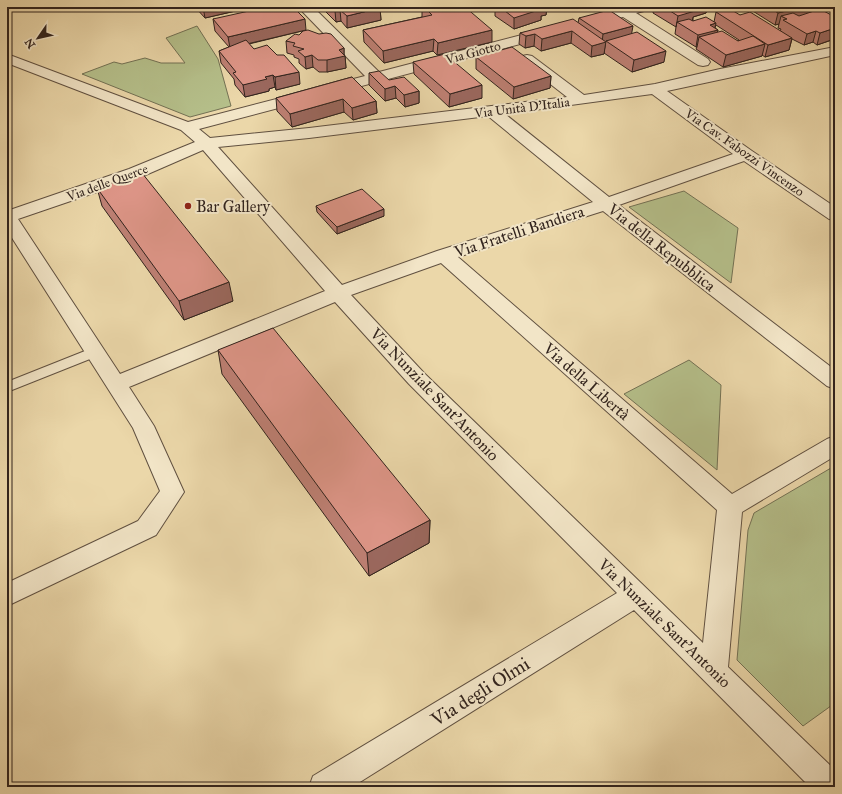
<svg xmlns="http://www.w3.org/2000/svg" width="842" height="794" font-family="'IM FELL Great Primer',serif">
<rect width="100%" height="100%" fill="#ebd7a9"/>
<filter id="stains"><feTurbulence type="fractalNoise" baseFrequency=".005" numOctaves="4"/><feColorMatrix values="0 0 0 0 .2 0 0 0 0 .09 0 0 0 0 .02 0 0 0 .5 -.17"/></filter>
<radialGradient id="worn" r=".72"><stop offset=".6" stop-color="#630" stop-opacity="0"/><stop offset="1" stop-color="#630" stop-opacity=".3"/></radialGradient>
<path fill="#b5bf8a" stroke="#737154" d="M197,26L218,59L231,106L190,117L82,74L114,62L122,64L145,58L161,63H185L166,38Z
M684,191L738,228L731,283L629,207Z
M689,360L721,385L717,470L624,394Z
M831,468L835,472V703L803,726L737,660L748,530L754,513Z"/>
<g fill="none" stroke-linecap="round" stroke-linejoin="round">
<g stroke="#605040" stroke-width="2">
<path id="lane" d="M95,347L100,349L102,352L100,355L7,392V382Z"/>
</g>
<g stroke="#605040" stroke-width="2">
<path id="street" d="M298,7H313L379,72L549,28L554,29L556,32L554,35L199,129L210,138L309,128L567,97L522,62L520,59L522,56L527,55L532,56L584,95L655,84L720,69L835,47V55L667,91L752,151L835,207V220L829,219L744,161L619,205L835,370V389L827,386L603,211L458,257L732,494L827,439L835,436V456L742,512L728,667L835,770V787H810L634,610L352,787H309L313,776L617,593L409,384L335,302L129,387L154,426L184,492L156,535L7,606V583L138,521L160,491L133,428L7,230V211L129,169L195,142L181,130L7,63V54L188,122L365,76ZM652,94L733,154L609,197L505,114ZM488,116L593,202L437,251L342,285L218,147L309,138ZM203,150L325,291L120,374L18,219L141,177ZM441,263L717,510L703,643L425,374L351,295Z
M610,7H650L648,10L636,13L708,59L710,62L708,65L703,66L698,65L623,17L586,26L581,25L579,22L581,19L613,11Z
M808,7H826L835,12V21L810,10Z"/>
</g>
<use href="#lane" fill="#f2e5c7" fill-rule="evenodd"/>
<use href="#street" fill="#f2e5c7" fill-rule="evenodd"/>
</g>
<path fill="#be8074" stroke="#31231d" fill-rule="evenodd" d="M195,7H253L205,18Z
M320,7H379L380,8L381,20L347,28L341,21L336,22L325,11V7L322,8Z
M422,7H465L492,42L437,55L433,51L384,63L364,42L363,30L422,17Z
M492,7H547L546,15L541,16V20L514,29L495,16V12L492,9Z
M559,7H577L564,10Z
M654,7H707L706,13L693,17V21L714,22L716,12L740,15L780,31L781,29L778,28L779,24L775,25L748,8V7H812L811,12L835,17V39L817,45L813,42L804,45L792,39L789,50L765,57L762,55V56L723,67L696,49L697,47H696L675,34L676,27L653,13ZM716,25L739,40L738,41L717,32L718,30L715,28Z
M579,18L632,34L664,62L632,72L604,53L605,45L604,54L591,57L571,43L541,51L534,46L525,48L519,44L520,33L578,23Z
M213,19L306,30L249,44L254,49L300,84L276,90L275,87L269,89V91L245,97L235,85L234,79L221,63L219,51L229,47L215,31Z
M286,41L344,48V54L345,56L346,68L327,72H319L313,67L306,69L299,63V59L294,57V55L287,53Z
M476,57L551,76L550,88L513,99L476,69Z
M413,62L482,98L449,107L414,74Z
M369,73L419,91V103L405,107L396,98L385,101L369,85Z
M352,77L376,101L377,113L353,120L344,112L292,127L277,111L276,98Z
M97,188L233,301L184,320L102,206Z
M316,206L384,216L337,234L317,212Z
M218,350L430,520L429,543L369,576L222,374Z"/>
<path fill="#9b685e" stroke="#31231d" d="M203,7H253L205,18Z
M537,7H547L546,15L541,16V20L514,29V18Z
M564,7H577L564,10Z
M689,7H707L706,13L693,17L692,22H677L676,27L678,16Z
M802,7H812L810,15L787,19L781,16L779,24L775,25L778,13Z
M380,8L381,20L347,28V16Z
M340,10L341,21L336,22L335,11Z
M305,19L306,30L230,48L228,37Z
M716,23L714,31L718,30L715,41L699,37L697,47H696L698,35L710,25Z
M633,26L631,37L606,41L604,54L591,57L592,46L602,43L603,34Z
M835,28L834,39L817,45L820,33Z
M492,30V42L437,55L438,43Z
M572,31L571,43L541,51L542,39Z
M816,31L813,42L804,45L807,34Z
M535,34L534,46L525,48L526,36Z
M792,38L789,50L765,57L768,45Z
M434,39L433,51L384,63L383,51Z
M765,44L762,56L723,67L726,55Z
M344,48V56H345L346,68L327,72V60L339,50Z
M666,51L664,62L632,72L634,60Z
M312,55L313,67L306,69L305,57Z
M299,72L300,84L276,90L275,77Z
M273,75L275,87L269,89V91L245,97L243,85L265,77Z
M551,76L550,88L513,99L514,87Z
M482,85V98L449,107L450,94Z
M395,86L396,98L385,101V89Z
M419,91V103L405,107L404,95Z
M343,99L344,112L292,127L290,114Z
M376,101L377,113L353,120L352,108Z
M384,209V216L337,234V227Z
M229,282L233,301L184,320L179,301Z
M430,520L429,543L369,576L367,553Z"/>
<path fill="#dd9587" stroke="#31231d" d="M267,7H293L305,19L228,37L213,19Z
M332,7H379L380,8L347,16L340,10L335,11Z
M424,7H465L492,30L438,43L434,39L383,51L363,30L432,15Z
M500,7H540L542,9L514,18Z
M664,7H689L695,11L678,16Z
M768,7H802L778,13Z
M730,9L740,15L750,12L792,38L768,45L716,12Z
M820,9L835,17V28L820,33L816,31L807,34L783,20L787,19L781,16L793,13L799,16Z
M609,10L633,26L603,34L579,18Z
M706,17L716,23L710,25L718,30L698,35L677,22L689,19L693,21Z
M573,19L606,42L592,46L572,31L542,39L535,34L526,36L520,33Z
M308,30L319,34L326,33L331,34L344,48L339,50L345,56L327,60H318L312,55L305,57L298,51L304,49L293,46L295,43L286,41L295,34L299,35L303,31Z
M722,31L738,41L753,36L765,44L726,55L699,37Z
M637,32L666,51L634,60L606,41Z
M246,40L254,49L267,45L277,55H284L299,72L275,77L273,75L265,77L267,79L243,85L233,73L236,72L219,51Z
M512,47L551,76L514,87L476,57Z
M445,54L482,85L450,94L413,62Z
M379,71L389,80L404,77L419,91L404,95L395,86L385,89L369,73Z
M352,77L376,101L352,108L343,99L290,114L276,98Z
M142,173L229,282L179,301L97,188Z
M362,189L384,209L337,227L316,206Z
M273,328L430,520L367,553L218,350Z"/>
<circle fill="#8f2418" stroke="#f2e5c7" stroke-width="1.5" cx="188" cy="206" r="4"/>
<g text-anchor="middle" stroke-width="4" stroke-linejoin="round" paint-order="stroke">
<g font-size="13" fill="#31231d" stroke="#f2e5c7">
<text transform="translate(473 52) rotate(-15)" y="5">Via Giotto</text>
<text transform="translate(522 107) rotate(-7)" y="5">Via Unità D'Italia</text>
<text transform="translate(745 152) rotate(35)" y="5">Via Cav. Fabozzi Vincenzo</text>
<text transform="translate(107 182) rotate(-20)" y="5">Via delle Querce</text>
</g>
<g font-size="16" fill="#31231d" stroke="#f2e5c7" text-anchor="start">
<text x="196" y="212">Bar Gallery</text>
</g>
<g font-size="16" fill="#31231d" stroke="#f2e5c7">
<text transform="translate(519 231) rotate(-18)" y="6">Via Fratelli Bandiera</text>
<text transform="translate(662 247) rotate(38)" y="6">Via della Repubblica</text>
<text transform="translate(587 381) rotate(41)" y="6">Via della Libertà</text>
<text transform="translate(435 394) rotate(46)" y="6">Via Nunziale Sant'Antonio</text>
<text transform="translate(665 623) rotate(44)" y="6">Via Nunziale Sant'Antonio</text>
</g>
<g font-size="19" fill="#31231d" stroke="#f2e5c7">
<text transform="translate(480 691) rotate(-32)" y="7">Via degli Olmi</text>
</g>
</g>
<rect width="842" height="794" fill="none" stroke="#ebd7a9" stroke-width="24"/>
<rect x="8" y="8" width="826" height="778" fill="none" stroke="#31231d" stroke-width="2"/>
<rect x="12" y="12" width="818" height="770" fill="none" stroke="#31231d"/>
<g transform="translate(38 38) rotate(236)" stroke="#f2e5c7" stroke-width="3" paint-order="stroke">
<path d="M0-3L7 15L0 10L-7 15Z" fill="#31231d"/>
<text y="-6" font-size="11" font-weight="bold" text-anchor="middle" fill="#31231d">N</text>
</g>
<rect width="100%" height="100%" filter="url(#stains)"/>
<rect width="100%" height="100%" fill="url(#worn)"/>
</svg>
